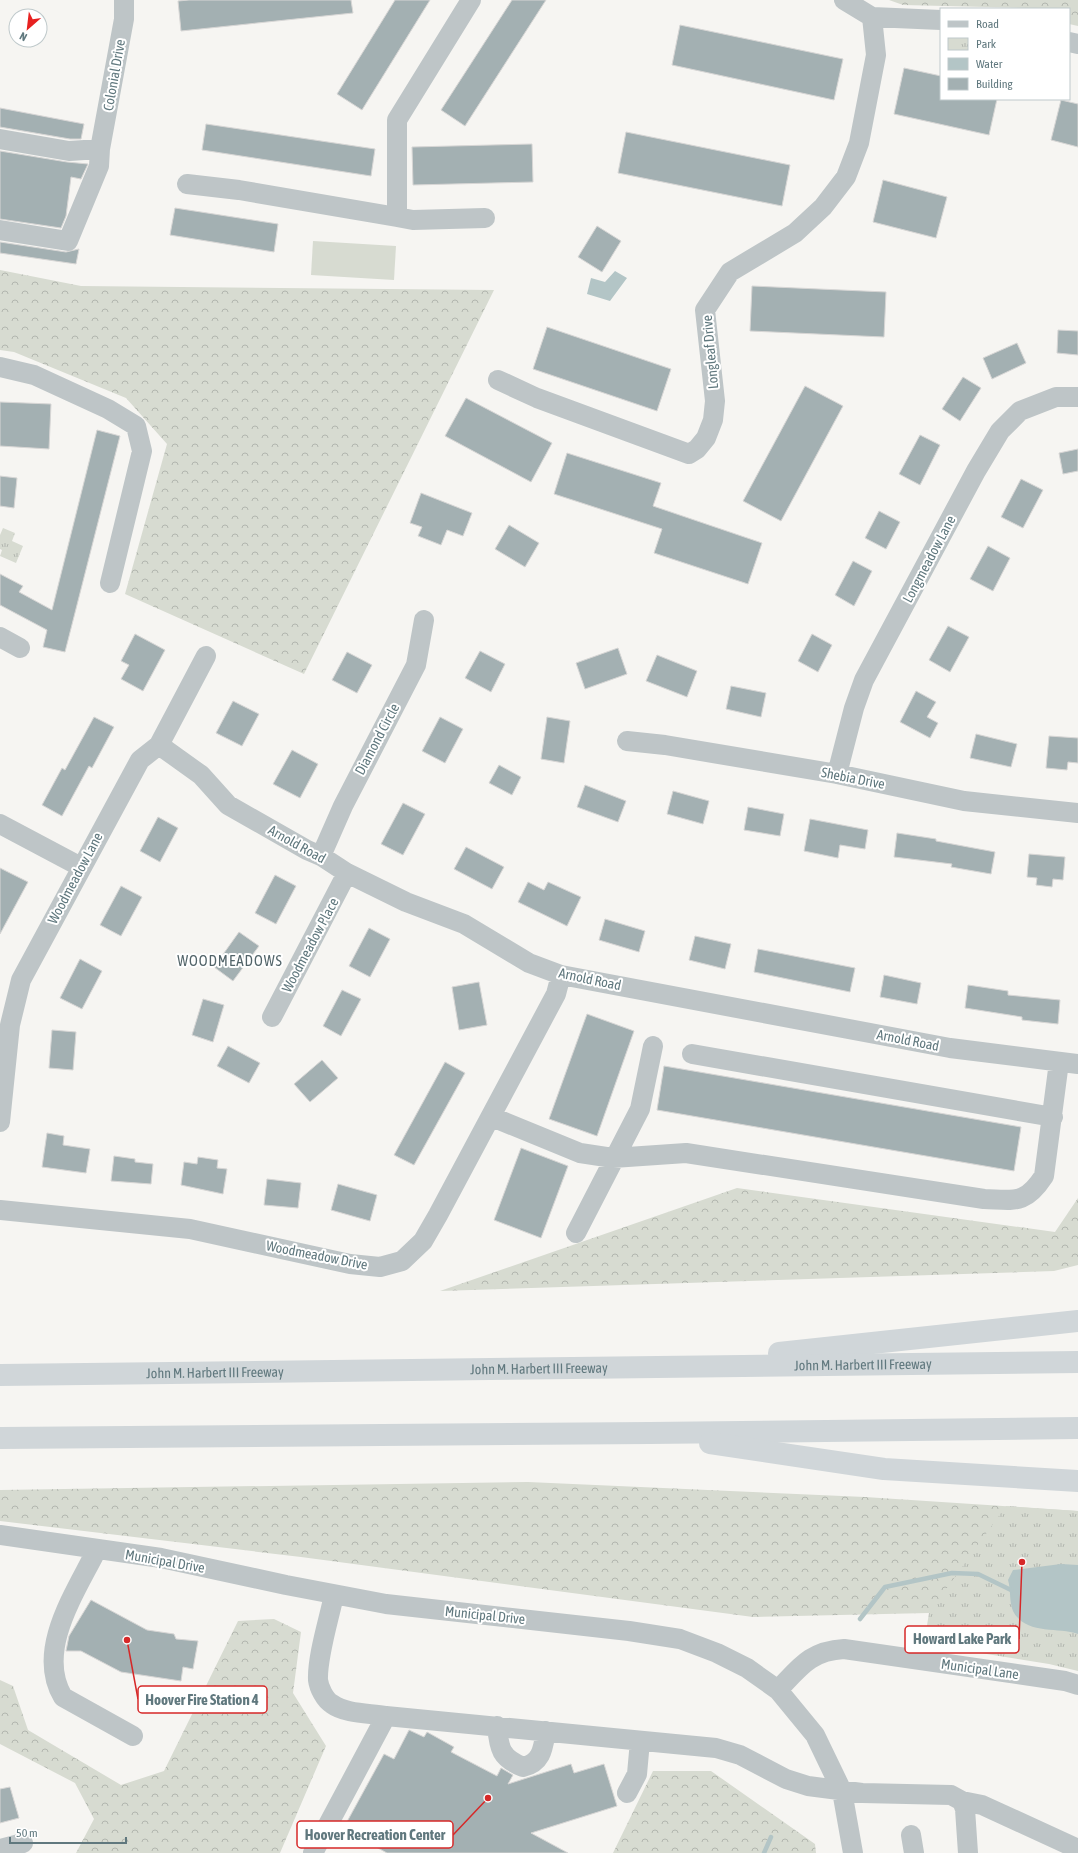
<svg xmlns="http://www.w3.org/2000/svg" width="1078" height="1853" font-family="'Asap Condensed',sans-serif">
<defs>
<pattern id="forest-crowns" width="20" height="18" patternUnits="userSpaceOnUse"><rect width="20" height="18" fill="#d7dbd1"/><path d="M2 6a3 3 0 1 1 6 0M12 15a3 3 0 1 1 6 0" fill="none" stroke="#b2b6af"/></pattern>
<pattern id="park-tufts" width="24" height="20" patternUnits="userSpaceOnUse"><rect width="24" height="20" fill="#d7dbd1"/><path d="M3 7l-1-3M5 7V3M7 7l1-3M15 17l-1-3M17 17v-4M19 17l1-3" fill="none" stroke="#b2b6af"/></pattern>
</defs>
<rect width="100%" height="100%" fill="#f6f5f2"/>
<path fill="#d7dbd1" d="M313,241L396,246L394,280L311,275Z"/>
<path fill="url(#forest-crowns)" d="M889,0H1078V26L1069,24V9L903,5Z
M0,270L81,286L494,290L304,674L125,594L167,444L126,398L14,352L0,350Z
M737,1188L1055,1232L1078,1198V1265L1054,1271L440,1291Z
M528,1482L865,1497L1078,1511V1565L1013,1570L929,1613L753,1617L301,1557L0,1521V1490Z
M274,1619L301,1632L293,1693L326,1746L280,1853H76L94,1819L75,1783L0,1744V1680L13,1686L28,1730L121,1785L164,1771L238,1621Z
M653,1771H711L815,1844L816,1853H613Z"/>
<path fill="url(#park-tufts)" d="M3,528L15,533L12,541L23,546L16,563L0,556L2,550L0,549V535Z
M1006,1506L1078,1511V1671L1049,1664L924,1644L929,1613Z"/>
<path fill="#b3c5c6" d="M615,271L627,278L610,301L587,294L591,278L605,282Z
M1061,1564L1078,1565V1634C1057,1627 1025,1635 1013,1611C1009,1601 1011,1590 1008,1580L1013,1570Z"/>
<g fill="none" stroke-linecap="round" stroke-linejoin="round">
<path stroke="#b3c5c6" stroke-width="4.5" d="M860,1619L885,1587L952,1573L978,1574L1011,1590
M764,1853L771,1837"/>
</g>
<path fill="#a3b0b2" stroke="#d7d6d5" d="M189,0H351L353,13L181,31L178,1Z
M395,0H430L362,110L337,94Z
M512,0H546L465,126L441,110Z
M680,25L843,59L834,100L672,65Z
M904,68L941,76V99H997L989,135L894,114Z
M1061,100L1078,104V147L1051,140Z
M0,108L84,124L81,139H70L0,127Z
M206,124L375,149L371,176L202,150Z
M626,132L790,165L782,206L618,173Z
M532,144L533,182L413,185L412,147Z
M0,151L67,162L88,164L81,179L71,177L66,216L61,228L0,219Z
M883,180L947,197L936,238L873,222Z
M175,208L278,224L274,252L170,235Z
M597,226L621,241L602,272L578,257Z
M0,242L66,252L79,249L76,264L0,253Z
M752,286L886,292L884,337L750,331Z
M547,327L671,369L657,411L533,369Z
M1058,330L1078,331V355L1057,353Z
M1017,343L1026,363L992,379L983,358Z
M963,377L981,388L960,421L942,409Z
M805,386L843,406L781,521L743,501Z
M466,398L552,443L531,482L445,436Z
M0,402L51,404L49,449L0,446Z
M97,430L120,436L65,652L43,647L47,630L0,605V574L23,586L19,592L52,610Z
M920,435L940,445L920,485L899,474Z
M1078,449V471L1063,474L1059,453Z
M567,453L661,483L653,506L762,543L748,584L654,553L662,529L554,494Z
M0,476L17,478L14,508L0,506Z
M1021,479L1043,490L1023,528L1001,517Z
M421,493L472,513L463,536L447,530L441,545L418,536L422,527L410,523Z
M879,511L900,522L886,549L865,538Z
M509,525L539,543L525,567L495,549Z
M988,546L1010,558L993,591L970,579Z
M853,561L872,571L854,606L835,595Z
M948,626L969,637L950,672L929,660Z
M135,634L165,650L143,691L121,679L129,665L121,661Z
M812,634L832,645L818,672L798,661Z
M618,648L627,674L585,689L576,663Z
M480,651L505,664L491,692L465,678Z
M347,652L372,665L357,693L332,680Z
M657,655L697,671L687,697L646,681Z
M731,686L766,693L761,717L726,709Z
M916,691L936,702L927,717L938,723L930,738L900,722Z
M233,701L259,714L242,746L216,733Z
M94,717L114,727L92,768L89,766L62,816L42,805L62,768L65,770Z
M440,717L463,729L445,763L422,751Z
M547,717L570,721L564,763L541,759Z
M976,734L1017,744L1011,767L970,758Z
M1049,736L1078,738V763L1068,762L1067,770L1046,768Z
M292,750L318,764L300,798L273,784Z
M499,765L521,777L512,795L489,783Z
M585,785L626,801L618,822L577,807Z
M673,791L709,801L703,824L667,814Z
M403,803L425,814L403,855L381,844Z
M748,807L784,814L780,836L744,830Z
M158,817L178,828L160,862L140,851Z
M810,819L868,830L865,849L840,845L838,858L804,851Z
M897,833L936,839V841L995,852L991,874L951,867L952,864L894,857Z
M466,847L504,867L492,889L454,869Z
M1029,854L1065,857L1063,880L1053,879L1052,887L1036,885L1037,878L1027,877Z
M0,868L28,882L0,934Z
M275,875L296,886L276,924L255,913Z
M528,882L544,890L548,882L581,897L567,926L518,902Z
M121,886L142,897L121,936L100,925Z
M605,919L645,931L639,952L599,940Z
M369,928L390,939L370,977L349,966Z
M239,932L259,946L233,981L214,967Z
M695,936L731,944L725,969L689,960Z
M758,949L855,968L850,992L754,972Z
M80,959L102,971L82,1009L60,998Z
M884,975L921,983L917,1004L880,997Z
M479,982L487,1025L459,1030L452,987Z
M968,985L1008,991V995L1060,1000L1058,1024L1022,1020V1017L965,1008Z
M342,990L361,999L341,1036L323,1026Z
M203,999L224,1005L213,1042L192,1035Z
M587,1014L634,1031L597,1136L549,1119Z
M52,1030L76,1032L73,1070L49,1068Z
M228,1046L260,1063L249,1083L217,1066Z
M322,1060L338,1078L310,1102L294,1084Z
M445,1062L465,1073L414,1165L394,1155Z
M664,1066L1021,1127L1014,1171L657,1110Z
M47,1133L64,1136L63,1145L90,1149L86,1173L42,1167Z
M521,1148L568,1166L541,1238L494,1220Z
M114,1156L135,1159V1162L153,1164L151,1184L111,1181Z
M198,1157L218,1160L217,1168L227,1169L223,1194L181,1185L184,1162L197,1164Z
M267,1179L301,1183L298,1208L264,1205Z
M338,1184L377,1195L370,1221L331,1210Z
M91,1600L147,1630L174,1634L176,1639L198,1641L193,1669L183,1667L181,1681L121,1672L81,1651H66L69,1636Z
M409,1730L424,1737L427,1732L454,1747L451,1752L497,1776L501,1768L513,1775L508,1784L571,1764L574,1773L604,1764L617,1806L531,1833L568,1853H387L343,1829L384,1754L394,1759Z
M10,1787L19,1818L0,1823V1789Z"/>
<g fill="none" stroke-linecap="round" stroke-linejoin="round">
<path stroke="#bec5c7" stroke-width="20" d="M872,17L941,20
M1069,42L1078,44
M0,139L69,151L100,149
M187,184L239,190L397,217V120L471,0
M397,217L413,220L485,218
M0,230L68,241L99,166L100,149L124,19V0
M0,367L34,375L108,409L136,426L142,451L110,583
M498,380L537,398L689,454L697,449L706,438L713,420L715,401L705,310L730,272L795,233L823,207L846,177L859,143L876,55L872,17L844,0
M0,637L20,648
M627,741L665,745L837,774L964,801L1078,813
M159,745L201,775L228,805L307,850L321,856L347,873L406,902L464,924L529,963L561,975L950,1048L1078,1064
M837,774L854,708L864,680L976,471L1000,431L1020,411L1056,397H1078
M0,824L81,867
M321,856L343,806L416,665L424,620
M272,1017L347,873
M692,1054L1053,1117
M492,1117L580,1153L613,1158L686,1153L984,1199C1015,1200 1025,1205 1044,1176L1059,1062
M0,1122L10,1025L21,980L140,760L159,745L206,656
M0,1210L190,1229L350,1264L380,1267L402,1261L423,1241L438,1215L556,994L561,975
M576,1233L640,1109L653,1046
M0,1535L161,1558L286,1585L386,1604L629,1631L680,1639L717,1653L747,1668L778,1690L815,1735L842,1791L853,1853
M97,1549C76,1592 35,1650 63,1697L133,1736
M334,1595C329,1619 317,1657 318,1680C319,1688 325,1700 332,1704C346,1714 369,1713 386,1716L716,1748L740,1755L786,1779L808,1786L862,1793L951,1795L962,1801L965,1809L968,1853
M778,1690C800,1667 810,1651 844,1649L1065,1681L1078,1685
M497,1726C499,1749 501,1758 523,1767C542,1763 543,1748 546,1731
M627,1793L637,1774L640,1741
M962,1801L982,1805L1078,1849
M911,1835L914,1853
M0,1849L23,1843
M313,1853L386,1716"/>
<g stroke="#d0d6d9" stroke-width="22">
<path d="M779,1353L1078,1321"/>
<path id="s1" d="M0,1375L1078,1362"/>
<path d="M0,1438L650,1433L1078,1428"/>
<path d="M710,1443L884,1469L1078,1481"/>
</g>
</g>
<g text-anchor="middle" stroke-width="4" stroke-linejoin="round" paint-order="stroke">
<g font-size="14" fill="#60787e" stroke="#fff">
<text transform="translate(114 75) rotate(-80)" y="5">Colonial Drive</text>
<text transform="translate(710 352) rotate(-95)" y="5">Longleaf Drive</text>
<text transform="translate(929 559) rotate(-62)" y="5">Longmeadow Lane</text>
<text transform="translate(377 739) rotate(-62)" y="5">Diamond Circle</text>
<text transform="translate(853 778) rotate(11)" y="5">Shebia Drive</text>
<text transform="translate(297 844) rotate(29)" y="5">Arnold Road</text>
<text transform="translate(75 878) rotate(-62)" y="5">Woodmeadow Lane</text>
<text transform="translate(310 945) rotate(-62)" y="5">Woodmeadow Place</text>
<text transform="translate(590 979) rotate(12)" y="5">Arnold Road</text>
<text transform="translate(908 1040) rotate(11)" y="5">Arnold Road</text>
<text transform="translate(317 1255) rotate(11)" y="5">Woodmeadow Drive</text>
<text dy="5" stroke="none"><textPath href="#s1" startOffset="863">John M. Harbert III Freeway</textPath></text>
<text dy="5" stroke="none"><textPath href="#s1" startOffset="539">John M. Harbert III Freeway</textPath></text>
<text dy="5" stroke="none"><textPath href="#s1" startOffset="215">John M. Harbert III Freeway</textPath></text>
<text transform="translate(165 1561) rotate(10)" y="5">Municipal Drive</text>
<text transform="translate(485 1615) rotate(6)" y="5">Municipal Drive</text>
<text transform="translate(980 1669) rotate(8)" y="5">Municipal Lane</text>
</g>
<g font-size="15" letter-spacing="1" fill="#526469" stroke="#fff">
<text x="230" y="966">WOODMEADOWS</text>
</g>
</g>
<path fill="none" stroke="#d62828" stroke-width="1.5" d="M1022 1562L1019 1639M127 1640L138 1699M488 1798L453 1835"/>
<g fill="#d62828" stroke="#fff" stroke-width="1.5">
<circle cx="1022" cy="1562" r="4"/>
<circle cx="127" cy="1640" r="4"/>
<circle cx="488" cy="1798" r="4"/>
</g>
<g fill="#fff" stroke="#d62828" stroke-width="1.5">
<rect x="905" y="1626" width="114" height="27" rx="4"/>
<rect x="138" y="1686" width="129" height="27" rx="4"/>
<rect x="297" y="1821" width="156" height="27" rx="4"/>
</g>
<g font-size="15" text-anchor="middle" font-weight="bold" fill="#60787e">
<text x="962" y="1644">Howard Lake Park</text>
<text x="202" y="1705">Hoover Fire Station 4</text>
<text x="375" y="1840">Hoover Recreation Center</text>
</g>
<rect x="940" y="8" width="130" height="92" fill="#ffffff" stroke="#bfc9cb"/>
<rect x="948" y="21" width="20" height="6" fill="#bec5c7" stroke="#bfc9cb"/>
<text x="976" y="28" font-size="12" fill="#60787e">Road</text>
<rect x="948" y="38" width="20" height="12" fill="url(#park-tufts)" stroke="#bfc9cb"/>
<text x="976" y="48" font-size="12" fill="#60787e">Park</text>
<rect x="948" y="58" width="20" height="12" fill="#b3c5c6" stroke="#bfc9cb"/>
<text x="976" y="68" font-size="12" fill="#60787e">Water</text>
<rect x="948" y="78" width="20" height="12" fill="#a3b0b2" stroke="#bfc9cb"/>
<text x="976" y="88" font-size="12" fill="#60787e">Building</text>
<g transform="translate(28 28) rotate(208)"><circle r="19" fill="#ffffff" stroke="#bfc9cb"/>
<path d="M0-3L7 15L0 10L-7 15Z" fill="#e72120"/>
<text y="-6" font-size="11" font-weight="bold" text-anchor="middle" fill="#60787e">N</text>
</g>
<path d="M10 1837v6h116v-6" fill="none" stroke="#60787e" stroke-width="2"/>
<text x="16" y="1837" font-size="12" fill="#60787e" stroke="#ffffff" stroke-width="3" paint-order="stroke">50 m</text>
</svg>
